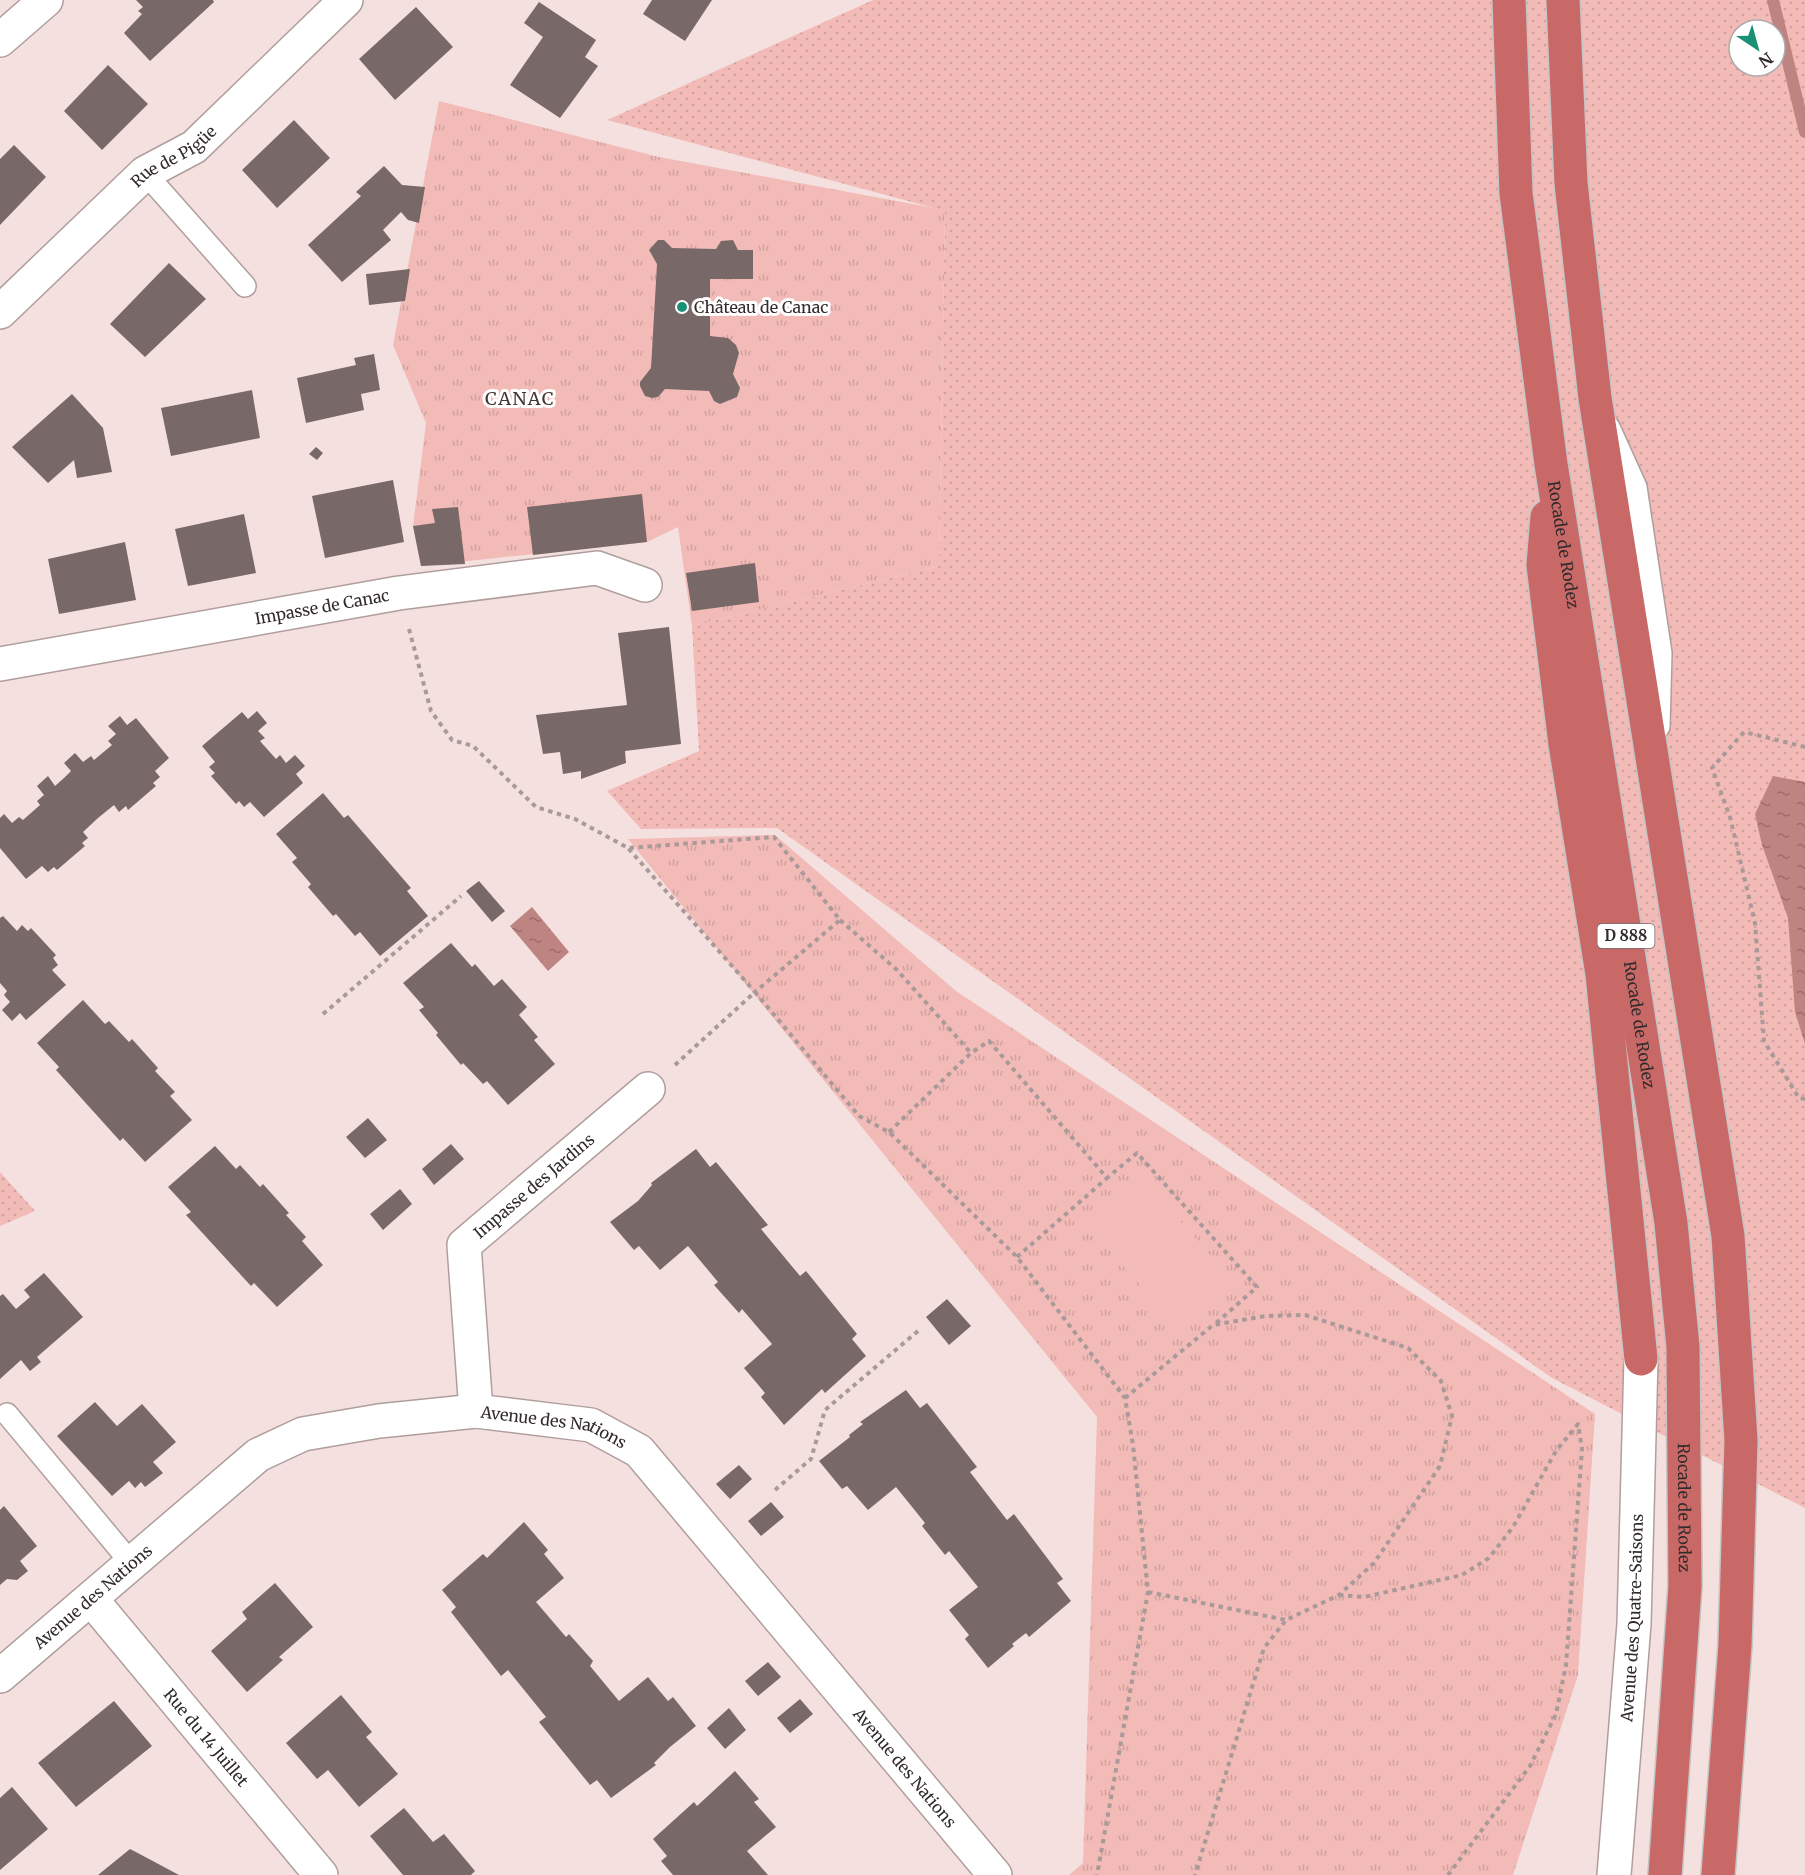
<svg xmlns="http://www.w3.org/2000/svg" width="1805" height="1875" font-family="Merriweather,serif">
<defs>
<pattern id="grass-dots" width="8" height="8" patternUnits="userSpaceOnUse" patternTransform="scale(1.5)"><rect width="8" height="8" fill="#f3bbb8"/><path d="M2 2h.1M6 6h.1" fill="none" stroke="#d1a19e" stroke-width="1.8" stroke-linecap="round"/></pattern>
<pattern id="park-tufts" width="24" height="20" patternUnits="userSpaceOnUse" patternTransform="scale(1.5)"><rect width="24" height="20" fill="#f3bbb8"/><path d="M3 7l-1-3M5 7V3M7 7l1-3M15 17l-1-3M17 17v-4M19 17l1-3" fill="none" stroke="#d1a19e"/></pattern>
<pattern id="water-ripples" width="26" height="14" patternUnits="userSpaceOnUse" patternTransform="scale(1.5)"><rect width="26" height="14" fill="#be8482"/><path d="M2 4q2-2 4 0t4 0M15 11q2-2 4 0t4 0" fill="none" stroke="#9b6c6b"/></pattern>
</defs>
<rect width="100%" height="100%" fill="#f4e1df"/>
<path fill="url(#grass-dots)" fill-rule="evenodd" d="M873,0H1805V1508L1552,1378L777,828L641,829L607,791L699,751L692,626L939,566L945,211L607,120ZM1739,30H1775V66H1739Z
M0,1172L35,1211L0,1226Z"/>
<path fill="url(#park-tufts)" d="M439,101L659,157L945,210L939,566L692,626L678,527L647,542L421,566L413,526L426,423L393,345Z
M775,835L956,991L1595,1414L1578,1675L1513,1875H1069L1083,1863L1097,1417L628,839Z"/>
<path fill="#f3bbb8" d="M1137,1172L1234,1282L1179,1330L1083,1220Z"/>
<path fill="url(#water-ripples)" d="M1773,776L1805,782V1044L1795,1012L1788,918L1762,845L1755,814Z
M532,907L569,952L548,971L510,926Z"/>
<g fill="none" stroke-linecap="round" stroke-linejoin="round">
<path stroke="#be8482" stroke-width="12" d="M1773,0L1805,132"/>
</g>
<path fill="#786867" d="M136,0H213L214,2L150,61L124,33L142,14L138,11L143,7Z
M652,0H712L685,41L643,14Z
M539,2L596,40L585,57L598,66L560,118L510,85L543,37L524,23Z
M416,7L453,47L395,100L359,59Z
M108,65L148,104L102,150L64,111Z
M294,120L330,158L277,208L242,170Z
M14,145L46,177L0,225V159Z
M384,166L402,185L425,187L419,223L408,220L401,212L383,230L391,240L342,282L308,245L361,196L356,192Z
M658,240H664L672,248L716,249L721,241L733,240L738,250H753V279H710V336L728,338L736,345L739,353L733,374L740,388L737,397L720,404L714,401L709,391L665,389L658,397L652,398L645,396L640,386V382L651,368L657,264L649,250Z
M169,263L206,299L145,357L110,324Z
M410,269L405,301L369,305L366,274Z
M374,354L380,390L361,394L364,410L306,423L297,378L356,365L354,358Z
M252,390L260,438L171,456L161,408Z
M72,394L103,428L112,472L77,478L74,460L48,483L12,447Z
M316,447L323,453L317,460L309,454Z
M393,480L404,542L325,558L312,496Z
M642,494L647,542L533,555L527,507Z
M458,507L465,564L421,566L413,526L435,523L432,509Z
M244,514L256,573L188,586L175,529Z
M125,542L136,600L59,614L48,559Z
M755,563L759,602L692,611L686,573Z
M669,627L681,744L625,751L626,763L581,779V771L563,774L560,752L543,754L536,715L627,705L618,633Z
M257,711L267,723L258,731L265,738L260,741L276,759L280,755L286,763L295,755L305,766L296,774L303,783L264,817L250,802L244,807L239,801L236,804L211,776L215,773L209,767L215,762L202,746L242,712L248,719Z
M120,716L127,725L136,718L169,758L155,771L160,777L153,783L156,786L128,810L126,806L119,812L114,805L98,818L83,832L88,838L82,843L85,846L57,870L54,867L48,872L42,866L26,879L0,848V818L4,814L12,823L19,817L23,820L40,805L37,801L44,795L37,786L48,776L55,786L64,778L71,771L64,763L75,753L83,762L91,756L94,760L112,745L108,741L116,734L108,726Z
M323,793L344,818L348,815L411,888L407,891L428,916L380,956L360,932L355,936L336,914L333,916L308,887L311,884L292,862L297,858L276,834Z
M479,881L505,911L492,922L466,891Z
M3,916L17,931L22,925L28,931L31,928L56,955L53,958L58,965L52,970L66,985L26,1020L20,1013L12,1021L2,1010L10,1002L4,995L7,991L0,983V918Z
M451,943L472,967L475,964L494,986L502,979L527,1007L519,1015L538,1037L534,1040L555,1064L508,1105L487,1081L483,1084L463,1063L461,1065L436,1035L438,1033L419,1010L424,1007L403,983Z
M83,1000L105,1024L109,1021L129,1042L132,1039L158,1068L155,1071L175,1092L170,1096L192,1120L145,1162L123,1138L120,1141L56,1070L59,1067L37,1043Z
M368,1118L387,1140L365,1158L346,1137Z
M451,1144L464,1159L434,1185L422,1169Z
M215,1146L236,1169L240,1165L260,1187L263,1184L289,1213L286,1215L306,1237L302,1241L323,1265L277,1307L254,1283L251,1286L186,1215L191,1212L168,1187Z
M696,1149L710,1167L716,1162L768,1225L761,1229L800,1276L806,1271L857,1334L852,1339L866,1356L825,1393L822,1389L784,1425L761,1397L765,1393L744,1368L772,1344L742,1309L739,1313L714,1285L718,1282L688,1246L660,1270L639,1246L634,1250L610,1222L638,1201L652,1185L651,1183Z
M400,1189L412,1204L383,1230L370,1214Z
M44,1273L83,1317L37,1357L41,1362L30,1371L21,1360L0,1379V1296L3,1294L16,1309L30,1297L24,1290Z
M947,1299L971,1326L949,1345L926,1317Z
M906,1390L920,1408L927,1403L977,1467L970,1472L1007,1520L1014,1514L1063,1579L1057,1583L1071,1601L1029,1637L1026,1633L1012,1644L1014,1646L988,1668L965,1639L969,1635L949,1610L978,1587L949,1551L945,1555L922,1526L925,1523L896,1487L868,1510L847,1486L842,1489L819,1461L850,1437L849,1435L863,1424L860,1422Z
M95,1402L117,1426L142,1404L176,1442L153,1462L163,1473L145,1487L141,1482L135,1488L129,1481L112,1496L57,1436Z
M739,1465L752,1479L730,1499L716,1484Z
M771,1502L784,1517L761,1536L748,1521Z
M4,1506L37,1546L20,1561L28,1571L17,1580L7,1579L0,1585V1510Z
M524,1522L548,1550L544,1554L564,1578L536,1602L566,1637L569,1634L593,1661L590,1666L619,1701L648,1677L668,1701L673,1697L696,1726L670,1747L654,1763L656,1765L611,1798L597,1780L590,1785L539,1722L546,1717L508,1670L501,1676L451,1612L456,1607L442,1590L483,1554L487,1558Z
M275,1583L313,1627L279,1657L283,1660L247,1692L211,1651L247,1619L242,1612Z
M768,1662L781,1677L758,1696L745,1681Z
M341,1695L372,1732L366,1737L398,1774L359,1807L328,1770L317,1779L286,1743Z
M800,1699L813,1714L790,1733L777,1718Z
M114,1701L152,1746L76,1807L38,1763Z
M729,1708L746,1730L725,1749L707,1728Z
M735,1771L759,1799L754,1802L776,1827L747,1851L768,1875H673L661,1861L667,1856L653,1839L694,1802L697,1806Z
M12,1787L48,1829L0,1870V1798Z
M404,1808L433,1842L444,1834L475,1871L471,1875H403L370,1836Z
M130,1849L134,1851L179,1875H98Z"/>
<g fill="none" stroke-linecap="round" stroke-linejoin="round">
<g stroke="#b09e9d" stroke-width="24">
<path id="lane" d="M145,173L245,286
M1609,427L1636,487L1661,653L1659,727
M7,1414L132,1564"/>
</g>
<g stroke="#b09e9d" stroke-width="36">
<g id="street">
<path d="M0,40L46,0"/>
<path id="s1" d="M0,312L145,173L194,147L346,0"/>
<path id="s2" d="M0,664L399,593L597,568L645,585"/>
<path id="s3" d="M476,1411L464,1245L648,1089"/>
<path id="s4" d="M91,1599L321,1875"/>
<path id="s5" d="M0,1676L258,1455L303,1434L379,1421L476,1411L591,1425L639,1451L995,1875"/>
<path id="s6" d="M1614,1875L1634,1624L1641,1359"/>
</g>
</g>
<g stroke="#c6c4c4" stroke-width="36">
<g id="highway">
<path id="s7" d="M1509,0L1516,193L1551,464L1671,1223L1683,1347L1685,1586L1665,1875"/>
<path d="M1563,0L1571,183L1595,398L1728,1236L1741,1440L1735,1645L1718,1875"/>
<path d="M1547,517L1543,565L1565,744L1602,974L1641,1359"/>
</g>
</g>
<path stroke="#a99a99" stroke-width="4" stroke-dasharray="4.5 4.5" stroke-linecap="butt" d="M409,629L431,711L452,740L473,746L536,807L575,819L628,848L774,837L840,920L755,992L628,848
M1805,747L1744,732L1712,768L1730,817L1755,923L1764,1041L1799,1098L1805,1099
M840,920L897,970L971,1053
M323,1014L461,896
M675,1065L755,992L859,1116L889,1132L1017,1257L1125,1398L1133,1445L1148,1592L1097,1875
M889,1132L971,1053L989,1041L1107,1178L1137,1153L1257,1287L1215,1324
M1017,1257L1107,1178
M1125,1398L1213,1325L1266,1316L1305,1315L1408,1348L1441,1381L1452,1416L1440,1466L1374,1563L1339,1595L1286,1620L1264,1648L1195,1875
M775,1490L811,1459L825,1410L918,1331
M1148,1592L1286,1620
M1339,1595L1364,1597L1462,1575L1489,1558L1513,1527L1556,1451L1578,1424L1582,1449L1566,1665L1556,1714L1530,1766L1448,1875"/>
<use href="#lane" stroke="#fff" stroke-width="21"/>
<use href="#street" stroke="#fff" stroke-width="33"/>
<use href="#highway" stroke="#c96967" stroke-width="33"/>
</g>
<circle fill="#1a9175" stroke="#fff" stroke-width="2" cx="682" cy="307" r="6"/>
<g text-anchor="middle" stroke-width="6" stroke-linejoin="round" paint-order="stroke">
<rect fill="#fff" stroke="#706b6b" stroke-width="1.5" x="1597.5" y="924" width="57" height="24" rx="4.5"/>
<g font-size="15" font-weight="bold" fill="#322b2b">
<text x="1626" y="941">D 888</text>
</g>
<g font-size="16" fill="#322b2b" stroke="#fff">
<text dy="6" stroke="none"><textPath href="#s1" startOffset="234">Rue de Pigüe</textPath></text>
<text dy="6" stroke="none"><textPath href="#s7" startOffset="548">Rocade de Rodez</textPath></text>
<text dy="6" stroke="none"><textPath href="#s2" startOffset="327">Impasse de Canac</textPath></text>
<text dy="6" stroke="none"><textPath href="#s7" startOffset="1034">Rocade de Rodez</textPath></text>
<text dy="6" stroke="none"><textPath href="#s3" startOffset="258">Impasse des Jardins</textPath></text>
<text dy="6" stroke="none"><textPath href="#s5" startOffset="644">Avenue des Nations</textPath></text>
<text dy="6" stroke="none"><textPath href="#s7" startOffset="1520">Rocade de Rodez</textPath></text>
<text dy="6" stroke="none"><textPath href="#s5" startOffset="122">Avenue des Nations</textPath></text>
<text dy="6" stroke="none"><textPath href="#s6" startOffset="258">Avenue des Quatre-Saisons</textPath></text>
<text dy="6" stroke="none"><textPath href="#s4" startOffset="180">Rue du 14 Juillet</textPath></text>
<text dy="6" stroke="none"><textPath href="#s5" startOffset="1148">Avenue des Nations</textPath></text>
</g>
<g font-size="16" fill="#322b2b" stroke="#fff" text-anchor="start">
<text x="694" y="313">Château de Canac</text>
</g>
<g font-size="18" letter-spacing="1.5" fill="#443534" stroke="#fff">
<text x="520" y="405">CANAC</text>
</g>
</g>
<g transform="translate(1757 48) rotate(144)"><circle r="28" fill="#ffffff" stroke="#adaaaa" stroke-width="1.5"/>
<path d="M0-4.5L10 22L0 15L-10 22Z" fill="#1a9175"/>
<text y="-9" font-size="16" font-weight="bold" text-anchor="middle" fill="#322b2b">N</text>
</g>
</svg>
